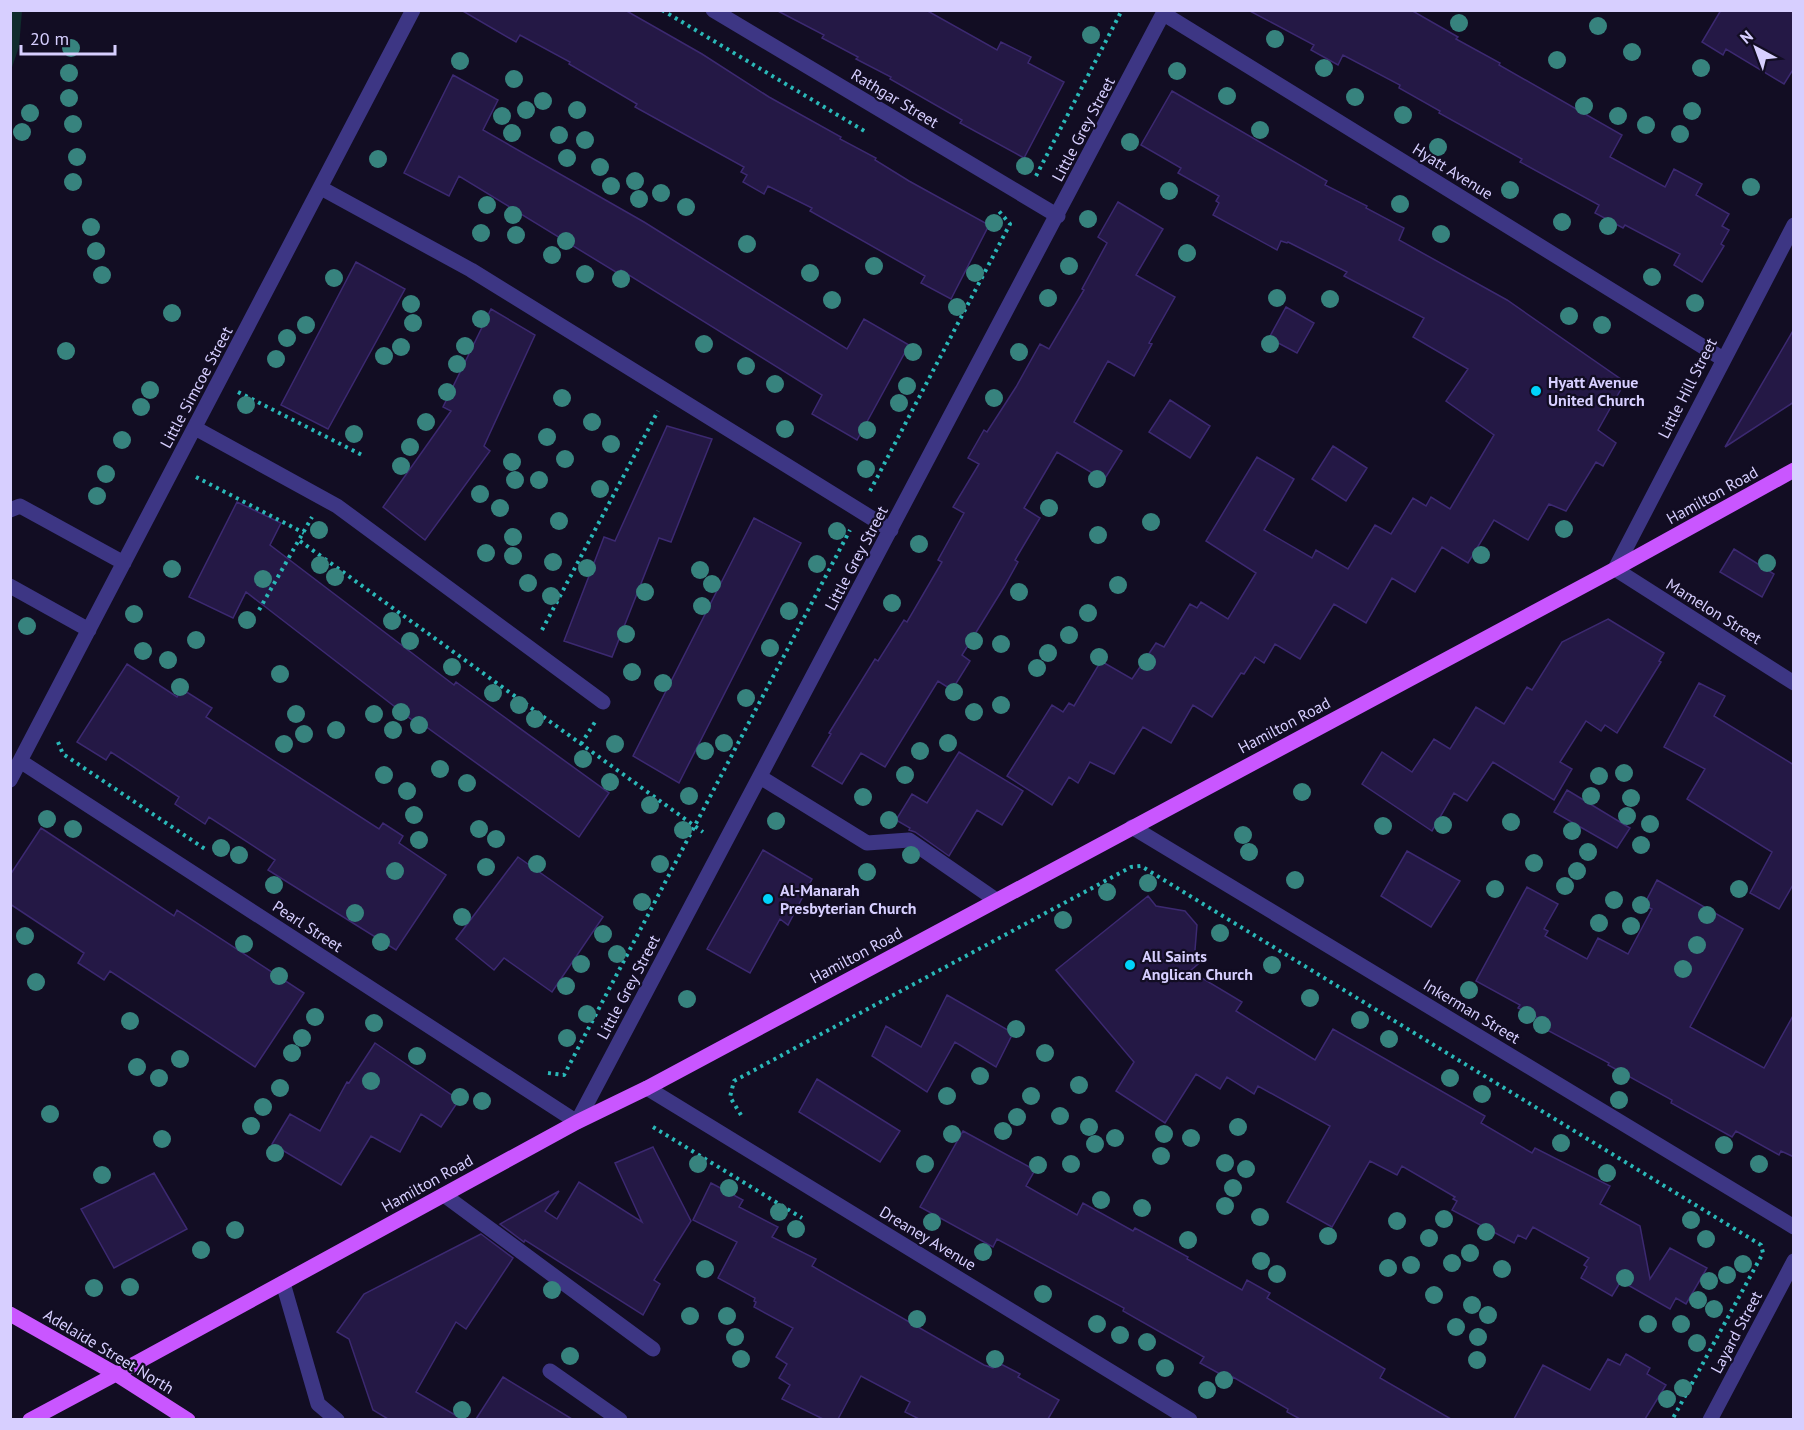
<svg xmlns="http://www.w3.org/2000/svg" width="1804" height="1430" font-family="'PT Sans',sans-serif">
<rect width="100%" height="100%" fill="#120d23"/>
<path fill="#102c2d" d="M11,10L22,11L19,47L11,70Z"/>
<path fill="#241845" stroke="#3c2971" stroke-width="1.5" d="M461,10H625L702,54L769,97L841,137L840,139L876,158L875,160L909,181L989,225L951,299L921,283L925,276L810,211L812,208L768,186L764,194L743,182L747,175L741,172L744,167L635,107L637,104L569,64L570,62L520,35L516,42Z
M776,10H926L997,50L1001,42L1031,57L1028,63L1064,82L1024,158L960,123L962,120L890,79L891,77L856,59L858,57L822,38L824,35Z
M1248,10H1411L1458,37L1456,39L1500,63L1499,65L1622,135L1610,157L1665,187L1674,169L1702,184L1696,195L1729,214L1722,226L1729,230L1721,244L1724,246L1702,282L1674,265L1680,254L1625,225L1623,228L1595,213L1599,205L1520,162L1522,159L1439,113L1440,111L1399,88L1400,85L1343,55L1338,65L1311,50L1314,45Z
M1721,10H1794V68L1784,84L1726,49L1723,55L1702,42Z
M453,75L498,100L483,130L644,222L847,349L864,319L909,345L857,440L812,414L822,395L621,270L619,274L459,176L449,196L404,173Z
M1172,91L1327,181L1325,185L1367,206L1366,208L1404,228L1399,240L1507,300L1625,382L1598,430L1616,443L1603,466L1596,462L1566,511L1549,504L1528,540L1494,520L1468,563L1442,547L1415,592L1392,578L1366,623L1334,604L1300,659L1275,644L1264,663L1255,657L1244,674L1241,673L1212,717L1193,705L1171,743L1143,727L1114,774L1090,762L1078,783L1069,777L1052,805L1007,776L1052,705L1063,712L1069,703L1074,706L1101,661L1132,679L1156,643L1164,647L1190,604L1197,608L1201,602L1228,619L1256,573L1206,541L1257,457L1294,479L1264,530L1312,558L1316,550L1348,569L1375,525L1391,534L1413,498L1426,506L1431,497L1450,509L1494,435L1446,401L1468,369L1413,337L1424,318L1344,276L1347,272L1288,242L1287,243L1281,241L1277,250L1213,215L1219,203L1216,201L1219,196L1178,173L1181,168L1141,145Z
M1118,202L1163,229L1136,275L1175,297L1149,343L1152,344L1134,376L1108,361L1074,422L1122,451L1104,480L1057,452L1024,508L1040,518L1015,560L1018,562L1004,587L962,655L970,661L952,690L938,681L885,767L861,753L842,784L812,766L831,734L829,733L875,659L878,661L904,620L907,622L942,562L938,560L964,513L953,507L979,464L968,458L984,430L987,432L1016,387L1040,344L1049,349L1084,290L1082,289L1107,243L1098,237Z
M356,262L405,289L328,429L281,405Z
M1286,307L1314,323L1297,353L1269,338Z
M491,309L535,335L484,446L490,451L425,540L383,507L451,411L443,407Z
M1794,329V402L1725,447Z
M1170,400L1210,426L1190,458L1149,432Z
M667,426L712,439L671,542L659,538L612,657L564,641L604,537L615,541Z
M1333,446L1367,468L1346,501L1312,479Z
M237,502L281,523L270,545L454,685L456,682L609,793L579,837L418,721L416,723L246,592L233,618L189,597Z
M754,518L801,543L679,783L633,756Z
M1734,549L1774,574L1762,597L1720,572Z
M1608,619L1664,653L1659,661L1661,662L1617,733L1605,725L1601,731L1586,721L1560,762L1572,769L1554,800L1493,762L1467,801L1454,793L1432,831L1362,784L1382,752L1412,772L1434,739L1450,749L1476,707L1504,724L1527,687L1532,690L1562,642Z
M127,664L177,697L182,689L212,708L206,717L379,829L383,823L403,836L399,843L446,875L396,950L268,870L275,860L209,817L205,824L175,804L179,797L111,752L106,760L77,742Z
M1699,683L1725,696L1714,716L1794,765V883L1779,909L1750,893L1772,852L1687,799L1705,769L1664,747Z
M959,752L1023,791L1002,825L977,810L949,856L915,832L909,830L910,828L896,820L912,794L927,803Z
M1567,790L1630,828L1617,848L1554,812Z
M41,828L174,916L177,910L304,993L255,1067L110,971L104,980L78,963L84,953L10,904V875Z
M763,850L812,879L788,925L780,919L750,973L707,949Z
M1407,851L1460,881L1431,927L1381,896Z
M518,857L603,917L552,992L504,958L494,970L456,939Z
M1657,880L1743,929L1690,1027L1764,1068L1794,1014V1157L1781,1151L1779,1155L1736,1131L1732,1137L1671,1103L1672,1100L1608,1065L1609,1063L1547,1030L1550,1024L1518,1008L1520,1005L1476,981L1527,887L1558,904L1544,929L1548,931L1545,936L1587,959L1598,938L1628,954L1652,909L1644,905Z
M1148,896L1156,906L1185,911L1197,925L1195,950L1203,960L1190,971L1242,1002L1236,1011L1315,1060L1333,1029L1485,1116L1481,1123L1532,1153L1535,1148L1610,1186L1600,1204L1640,1226L1650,1279L1670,1248L1707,1268L1686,1304L1676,1298L1670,1309L1621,1281L1612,1296L1581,1278L1587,1267L1584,1265L1589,1258L1533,1227L1526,1239L1518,1235L1514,1243L1452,1210L1457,1201L1453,1199L1455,1197L1402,1166L1397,1175L1370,1161L1332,1227L1287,1202L1330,1126L1258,1086L1254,1094L1227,1077L1220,1089L1196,1074L1165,1123L1116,1091L1134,1062L1056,970Z
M947,995L1013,1033L996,1067L955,1042L927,1092L872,1056L886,1026L921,1047Z
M375,1043L459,1100L441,1127L421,1114L400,1152L371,1136L341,1185L272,1144L290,1114L320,1131L347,1082L349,1083Z
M817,1079L900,1131L880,1162L799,1112Z
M963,1131L1035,1170L1026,1186L1077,1215L1083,1203L1133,1231L1135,1228L1188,1257L1187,1259L1242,1290L1247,1280L1270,1293L1267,1298L1385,1369L1380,1378L1451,1419H1300L1287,1412L1288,1409L1233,1377L1231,1380L1200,1363L1204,1357L1123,1311L1124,1308L997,1239L993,1247L920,1207Z
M653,1147L691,1221L654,1280L660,1284L643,1315L525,1240L524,1242L500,1224L559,1191L545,1211L557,1219L579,1182L642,1222L615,1163Z
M154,1173L187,1229L114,1268L81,1209Z
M711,1183L743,1200L739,1207L778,1227L772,1237L816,1259L812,1266L984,1365L993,1368L997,1362L1020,1374L1018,1377L1059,1400L1048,1419H919L905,1412L910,1402L861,1376L838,1419H823L782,1399L790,1385L779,1378L787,1364L776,1357L793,1328L754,1307L756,1302L754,1301L755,1298L718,1278L737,1242L693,1220Z
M481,1234L513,1258L466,1329L456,1322L416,1392L462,1419H388L373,1410L349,1339L337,1332L364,1294Z
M1626,1354L1650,1368L1647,1374L1666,1385L1645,1419H1514L1543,1365L1590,1390L1608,1359L1620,1365Z
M503,1377L572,1419H476Z"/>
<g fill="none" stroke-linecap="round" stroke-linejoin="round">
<path stroke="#2ab8b8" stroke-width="4" stroke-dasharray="3 4.5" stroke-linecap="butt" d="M662,10L866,132
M1036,176L1122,10
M238,392L364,456
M196,477L304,533
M870,491L1010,224L998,210
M300,541L703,832
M259,610L312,517
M542,630L658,411
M58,742L63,754L208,851
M581,744L595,722
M548,1073L564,1075L850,530
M741,1115L730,1097L734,1081L1131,867L1141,866L1761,1245L1763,1253L1672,1420
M653,1127L802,1218"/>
<path stroke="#3d3684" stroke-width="15" d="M713,10L1058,216
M1164,14L1723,359
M321,188L471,270L891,530
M1794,225L1615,569L1794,683
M195,428L337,506L603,702
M10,510L20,506L124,563
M10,586L89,630
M20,761L577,1122L1165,10
M760,777L867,843L909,840L996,900
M10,780L413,10
M1132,827L1794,1227
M647,1088L1190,1420
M444,1195L653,1349
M283,1283L318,1404L337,1420
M550,1371L620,1420
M1710,1420L1794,1261"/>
<path stroke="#c956ff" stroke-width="15" d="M10,1314L116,1374L188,1420
M30,1420L116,1374L577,1122L647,1088L1615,569L1794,470"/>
</g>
<g fill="#37837e">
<circle cx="1459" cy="23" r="9"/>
<circle cx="1598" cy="26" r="9"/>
<circle cx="1091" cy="35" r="9"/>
<circle cx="1275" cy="39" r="9"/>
<circle cx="71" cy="48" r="9"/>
<circle cx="1632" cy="52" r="9"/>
<circle cx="1557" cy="60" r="9"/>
<circle cx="460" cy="61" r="9"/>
<circle cx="1324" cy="68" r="9"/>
<circle cx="1701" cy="68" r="9"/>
<circle cx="1177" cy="71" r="9"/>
<circle cx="69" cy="73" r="9"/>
<circle cx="514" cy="79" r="9"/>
<circle cx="1227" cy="96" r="9"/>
<circle cx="1355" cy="97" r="9"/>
<circle cx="69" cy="98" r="9"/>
<circle cx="543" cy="101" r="9"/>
<circle cx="1584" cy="106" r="9"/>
<circle cx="526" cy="110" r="9"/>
<circle cx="577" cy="110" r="9"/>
<circle cx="1692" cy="111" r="9"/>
<circle cx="30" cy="113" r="9"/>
<circle cx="1403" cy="115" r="9"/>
<circle cx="502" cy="116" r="9"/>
<circle cx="1618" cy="116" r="9"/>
<circle cx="73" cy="124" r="9"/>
<circle cx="1646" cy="125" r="9"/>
<circle cx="1260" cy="130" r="9"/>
<circle cx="22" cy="132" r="9"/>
<circle cx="512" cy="133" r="9"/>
<circle cx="1680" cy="134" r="9"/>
<circle cx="559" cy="135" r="9"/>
<circle cx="585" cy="140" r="9"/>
<circle cx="1130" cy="142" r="9"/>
<circle cx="1438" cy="147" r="9"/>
<circle cx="77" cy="157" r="9"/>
<circle cx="567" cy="158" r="9"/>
<circle cx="378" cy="159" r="9"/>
<circle cx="1025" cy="166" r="9"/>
<circle cx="600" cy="167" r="9"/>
<circle cx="635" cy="181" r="9"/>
<circle cx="73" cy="182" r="9"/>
<circle cx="611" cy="186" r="9"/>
<circle cx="1751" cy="187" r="9"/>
<circle cx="1510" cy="190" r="9"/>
<circle cx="1169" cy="191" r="9"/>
<circle cx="661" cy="193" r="9"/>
<circle cx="639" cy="199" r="9"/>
<circle cx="1400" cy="204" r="9"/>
<circle cx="487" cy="205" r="9"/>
<circle cx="686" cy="207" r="9"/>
<circle cx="513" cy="215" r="9"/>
<circle cx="1088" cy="219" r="9"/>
<circle cx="1562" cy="222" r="9"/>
<circle cx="994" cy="223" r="9"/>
<circle cx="1608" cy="226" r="9"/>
<circle cx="91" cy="227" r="9"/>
<circle cx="481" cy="233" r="9"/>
<circle cx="1441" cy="234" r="9"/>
<circle cx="516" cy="235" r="9"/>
<circle cx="566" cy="241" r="9"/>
<circle cx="747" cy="244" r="9"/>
<circle cx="96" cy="251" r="9"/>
<circle cx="1187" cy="253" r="9"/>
<circle cx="552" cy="255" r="9"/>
<circle cx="874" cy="266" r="9"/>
<circle cx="1069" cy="266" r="9"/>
<circle cx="810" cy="273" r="9"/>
<circle cx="975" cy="273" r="9"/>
<circle cx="585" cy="274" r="9"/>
<circle cx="102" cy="275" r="9"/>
<circle cx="1652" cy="277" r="9"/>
<circle cx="334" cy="278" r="9"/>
<circle cx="621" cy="279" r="9"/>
<circle cx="1048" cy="298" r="9"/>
<circle cx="1277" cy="298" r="9"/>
<circle cx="1330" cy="299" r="9"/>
<circle cx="832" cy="300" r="9"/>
<circle cx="1695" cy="303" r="9"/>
<circle cx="411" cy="304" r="9"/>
<circle cx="957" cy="307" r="9"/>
<circle cx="172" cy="313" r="9"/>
<circle cx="1569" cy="316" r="9"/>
<circle cx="481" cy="319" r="9"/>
<circle cx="413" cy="323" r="9"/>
<circle cx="306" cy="325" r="9"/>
<circle cx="1602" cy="325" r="9"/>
<circle cx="287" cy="338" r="9"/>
<circle cx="704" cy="344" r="9"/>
<circle cx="1270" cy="344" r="9"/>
<circle cx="465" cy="346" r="9"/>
<circle cx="401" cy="347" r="9"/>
<circle cx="66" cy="351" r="9"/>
<circle cx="913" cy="352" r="9"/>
<circle cx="1019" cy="352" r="9"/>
<circle cx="384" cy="356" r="9"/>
<circle cx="276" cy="359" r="9"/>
<circle cx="457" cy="364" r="9"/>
<circle cx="746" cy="366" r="9"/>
<circle cx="775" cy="384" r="9"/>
<circle cx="907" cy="386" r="9"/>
<circle cx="150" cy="390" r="9"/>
<circle cx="447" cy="392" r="9"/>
<circle cx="562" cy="398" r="9"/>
<circle cx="994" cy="398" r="9"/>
<circle cx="899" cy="403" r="9"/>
<circle cx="246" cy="405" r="9"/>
<circle cx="141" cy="407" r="9"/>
<circle cx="426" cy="422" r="9"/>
<circle cx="592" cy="422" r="9"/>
<circle cx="785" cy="429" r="9"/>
<circle cx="867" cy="430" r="9"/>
<circle cx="354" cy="434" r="9"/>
<circle cx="547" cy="437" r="9"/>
<circle cx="122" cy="440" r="9"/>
<circle cx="611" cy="444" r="9"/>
<circle cx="410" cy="447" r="9"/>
<circle cx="565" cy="459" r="9"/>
<circle cx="512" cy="462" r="9"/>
<circle cx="401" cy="466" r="9"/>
<circle cx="866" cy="469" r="9"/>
<circle cx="106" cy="474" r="9"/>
<circle cx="1097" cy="479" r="9"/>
<circle cx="515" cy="480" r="9"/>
<circle cx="539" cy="480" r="9"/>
<circle cx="600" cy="489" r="9"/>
<circle cx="480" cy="494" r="9"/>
<circle cx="97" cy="496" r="9"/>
<circle cx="500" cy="508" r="9"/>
<circle cx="1049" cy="508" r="9"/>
<circle cx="559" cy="521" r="9"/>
<circle cx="1151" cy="522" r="9"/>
<circle cx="1564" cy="529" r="9"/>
<circle cx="319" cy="530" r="9"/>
<circle cx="837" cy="531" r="9"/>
<circle cx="1098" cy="535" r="9"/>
<circle cx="513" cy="537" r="9"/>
<circle cx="919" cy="544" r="9"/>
<circle cx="486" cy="553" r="9"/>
<circle cx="1481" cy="555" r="9"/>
<circle cx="513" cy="556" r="9"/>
<circle cx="553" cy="562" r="9"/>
<circle cx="1767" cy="563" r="9"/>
<circle cx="817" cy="564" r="9"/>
<circle cx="320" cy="565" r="9"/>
<circle cx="587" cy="568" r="9"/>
<circle cx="172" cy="569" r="9"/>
<circle cx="700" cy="570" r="9"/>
<circle cx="335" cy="577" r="9"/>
<circle cx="263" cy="579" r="9"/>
<circle cx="528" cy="583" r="9"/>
<circle cx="712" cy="584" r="9"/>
<circle cx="1118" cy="585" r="9"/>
<circle cx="645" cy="592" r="9"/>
<circle cx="1019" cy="592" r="9"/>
<circle cx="551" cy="596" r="9"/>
<circle cx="892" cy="603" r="9"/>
<circle cx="702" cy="606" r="9"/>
<circle cx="789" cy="611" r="9"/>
<circle cx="1088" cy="613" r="9"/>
<circle cx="134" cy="614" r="9"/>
<circle cx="247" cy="620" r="9"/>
<circle cx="392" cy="621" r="9"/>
<circle cx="27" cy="626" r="9"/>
<circle cx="626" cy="634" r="9"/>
<circle cx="1069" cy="635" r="9"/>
<circle cx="196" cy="640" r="9"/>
<circle cx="410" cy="641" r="9"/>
<circle cx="974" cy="641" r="9"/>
<circle cx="1001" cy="644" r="9"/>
<circle cx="770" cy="648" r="9"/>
<circle cx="143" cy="651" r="9"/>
<circle cx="1048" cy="653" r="9"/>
<circle cx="1099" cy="657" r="9"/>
<circle cx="168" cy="660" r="9"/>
<circle cx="1147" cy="662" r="9"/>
<circle cx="452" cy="667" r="9"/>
<circle cx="1037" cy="668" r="9"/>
<circle cx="632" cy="672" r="9"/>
<circle cx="280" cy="674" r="9"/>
<circle cx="663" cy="683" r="9"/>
<circle cx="180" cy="687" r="9"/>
<circle cx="954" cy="692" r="9"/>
<circle cx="493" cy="693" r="9"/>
<circle cx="746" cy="698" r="9"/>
<circle cx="519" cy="705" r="9"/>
<circle cx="1001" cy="705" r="9"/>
<circle cx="401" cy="712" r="9"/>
<circle cx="974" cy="712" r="9"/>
<circle cx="296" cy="714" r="9"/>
<circle cx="374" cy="714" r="9"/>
<circle cx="535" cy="719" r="9"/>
<circle cx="419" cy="725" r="9"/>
<circle cx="336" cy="730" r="9"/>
<circle cx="393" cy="730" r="9"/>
<circle cx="304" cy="734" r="9"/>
<circle cx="724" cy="743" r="9"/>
<circle cx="948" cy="743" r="9"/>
<circle cx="284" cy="744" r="9"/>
<circle cx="615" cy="744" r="9"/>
<circle cx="705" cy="751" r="9"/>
<circle cx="920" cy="751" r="9"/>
<circle cx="583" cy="759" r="9"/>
<circle cx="440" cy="769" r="9"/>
<circle cx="1624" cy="773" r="9"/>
<circle cx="384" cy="775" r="9"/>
<circle cx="905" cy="775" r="9"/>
<circle cx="1599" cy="776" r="9"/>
<circle cx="610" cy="782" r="9"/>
<circle cx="467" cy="783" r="9"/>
<circle cx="407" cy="791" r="9"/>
<circle cx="1302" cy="792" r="9"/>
<circle cx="689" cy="796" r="9"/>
<circle cx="1591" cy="796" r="9"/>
<circle cx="863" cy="797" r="9"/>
<circle cx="1631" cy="798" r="9"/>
<circle cx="650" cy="805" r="9"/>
<circle cx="414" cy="815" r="9"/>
<circle cx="1627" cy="816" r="9"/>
<circle cx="47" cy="819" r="9"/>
<circle cx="889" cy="820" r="9"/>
<circle cx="776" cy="821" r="9"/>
<circle cx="1511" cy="822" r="9"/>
<circle cx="1650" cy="824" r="9"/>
<circle cx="1443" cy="825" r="9"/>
<circle cx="1383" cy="826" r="9"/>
<circle cx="73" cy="829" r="9"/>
<circle cx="479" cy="829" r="9"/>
<circle cx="683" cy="830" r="9"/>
<circle cx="1572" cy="831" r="9"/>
<circle cx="1243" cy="835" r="9"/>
<circle cx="496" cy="839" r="9"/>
<circle cx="419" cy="840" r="9"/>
<circle cx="1641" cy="845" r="9"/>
<circle cx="221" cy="848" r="9"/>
<circle cx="1249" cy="852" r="9"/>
<circle cx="1588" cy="852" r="9"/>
<circle cx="239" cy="855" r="9"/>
<circle cx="911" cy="855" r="9"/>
<circle cx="1534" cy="863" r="9"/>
<circle cx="537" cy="864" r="9"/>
<circle cx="660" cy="864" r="9"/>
<circle cx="486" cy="867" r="9"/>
<circle cx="395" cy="871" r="9"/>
<circle cx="1577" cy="871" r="9"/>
<circle cx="867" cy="872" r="9"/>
<circle cx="1295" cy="880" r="9"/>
<circle cx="1148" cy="883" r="9"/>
<circle cx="274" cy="885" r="9"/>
<circle cx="1565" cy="886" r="9"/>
<circle cx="1495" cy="889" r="9"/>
<circle cx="1739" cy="889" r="9"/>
<circle cx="1107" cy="892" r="9"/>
<circle cx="1614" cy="900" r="9"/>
<circle cx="642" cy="902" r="9"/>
<circle cx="1641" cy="905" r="9"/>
<circle cx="355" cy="913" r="9"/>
<circle cx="1707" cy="915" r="9"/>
<circle cx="462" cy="917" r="9"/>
<circle cx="1063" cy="920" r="9"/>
<circle cx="1599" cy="923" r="9"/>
<circle cx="1631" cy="926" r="9"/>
<circle cx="1220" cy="933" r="9"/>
<circle cx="603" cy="934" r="9"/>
<circle cx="25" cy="936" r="9"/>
<circle cx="381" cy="942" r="9"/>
<circle cx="244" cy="944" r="9"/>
<circle cx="1697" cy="945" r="9"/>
<circle cx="617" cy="954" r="9"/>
<circle cx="581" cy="964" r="9"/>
<circle cx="1272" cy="965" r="9"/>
<circle cx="1683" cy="969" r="9"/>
<circle cx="279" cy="976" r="9"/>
<circle cx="36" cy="982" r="9"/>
<circle cx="566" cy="986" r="9"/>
<circle cx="1469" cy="990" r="9"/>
<circle cx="1310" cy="998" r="9"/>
<circle cx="687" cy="999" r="9"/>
<circle cx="587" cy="1014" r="9"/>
<circle cx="1527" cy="1015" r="9"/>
<circle cx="315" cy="1017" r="9"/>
<circle cx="1360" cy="1020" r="9"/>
<circle cx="130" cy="1021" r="9"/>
<circle cx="374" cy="1023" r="9"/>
<circle cx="1542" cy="1025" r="9"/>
<circle cx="1016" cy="1029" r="9"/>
<circle cx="302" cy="1038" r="9"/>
<circle cx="567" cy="1038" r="9"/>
<circle cx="1389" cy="1039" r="9"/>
<circle cx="292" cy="1053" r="9"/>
<circle cx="1045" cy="1053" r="9"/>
<circle cx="417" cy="1056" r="9"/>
<circle cx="180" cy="1059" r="9"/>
<circle cx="137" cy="1067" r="9"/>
<circle cx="980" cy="1076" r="9"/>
<circle cx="1621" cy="1076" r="9"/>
<circle cx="159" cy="1078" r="9"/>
<circle cx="1450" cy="1078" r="9"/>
<circle cx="371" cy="1081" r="9"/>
<circle cx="1079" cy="1085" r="9"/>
<circle cx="280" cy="1088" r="9"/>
<circle cx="1482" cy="1094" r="9"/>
<circle cx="947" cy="1096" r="9"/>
<circle cx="1031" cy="1096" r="9"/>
<circle cx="460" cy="1097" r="9"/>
<circle cx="1619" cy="1100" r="9"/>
<circle cx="482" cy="1101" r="9"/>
<circle cx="263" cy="1107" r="9"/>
<circle cx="50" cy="1114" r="9"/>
<circle cx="1060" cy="1116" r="9"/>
<circle cx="1017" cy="1117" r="9"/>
<circle cx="251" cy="1126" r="9"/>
<circle cx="1089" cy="1127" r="9"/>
<circle cx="1238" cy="1127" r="9"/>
<circle cx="1003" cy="1131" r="9"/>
<circle cx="952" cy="1134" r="9"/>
<circle cx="1164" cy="1134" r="9"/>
<circle cx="1115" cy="1138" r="9"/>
<circle cx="1191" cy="1138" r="9"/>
<circle cx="162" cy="1139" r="9"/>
<circle cx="1561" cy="1143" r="9"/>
<circle cx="1095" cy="1144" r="9"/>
<circle cx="1724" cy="1145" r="9"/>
<circle cx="275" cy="1153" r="9"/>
<circle cx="1161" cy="1156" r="9"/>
<circle cx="1225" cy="1163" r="9"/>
<circle cx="698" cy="1164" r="9"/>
<circle cx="925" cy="1164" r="9"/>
<circle cx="1071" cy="1164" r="9"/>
<circle cx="1759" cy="1164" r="9"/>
<circle cx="1038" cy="1165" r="9"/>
<circle cx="1246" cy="1169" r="9"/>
<circle cx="1607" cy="1173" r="9"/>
<circle cx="102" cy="1175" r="9"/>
<circle cx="729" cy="1188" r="9"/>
<circle cx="1233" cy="1188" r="9"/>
<circle cx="1101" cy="1200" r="9"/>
<circle cx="1225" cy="1206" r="9"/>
<circle cx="1142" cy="1208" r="9"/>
<circle cx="779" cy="1212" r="9"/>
<circle cx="1260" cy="1217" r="9"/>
<circle cx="1444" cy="1219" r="9"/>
<circle cx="1691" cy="1220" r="9"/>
<circle cx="1397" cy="1221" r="9"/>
<circle cx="932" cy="1222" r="9"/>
<circle cx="796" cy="1229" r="9"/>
<circle cx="235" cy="1230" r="9"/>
<circle cx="1486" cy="1232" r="9"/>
<circle cx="1328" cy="1236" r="9"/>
<circle cx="1429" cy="1238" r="9"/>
<circle cx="1706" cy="1239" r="9"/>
<circle cx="1188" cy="1240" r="9"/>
<circle cx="201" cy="1250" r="9"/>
<circle cx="983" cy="1252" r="9"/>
<circle cx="1470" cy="1253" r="9"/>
<circle cx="1261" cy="1261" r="9"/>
<circle cx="1452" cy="1263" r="9"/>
<circle cx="1743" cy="1264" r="9"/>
<circle cx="1411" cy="1265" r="9"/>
<circle cx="1388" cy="1268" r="9"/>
<circle cx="705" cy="1269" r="9"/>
<circle cx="1502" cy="1269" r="9"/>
<circle cx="1277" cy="1274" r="9"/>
<circle cx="1727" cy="1275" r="9"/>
<circle cx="1625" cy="1278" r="9"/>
<circle cx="1709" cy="1281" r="9"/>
<circle cx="130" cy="1287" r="9"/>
<circle cx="94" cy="1288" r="9"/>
<circle cx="552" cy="1290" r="9"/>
<circle cx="1043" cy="1294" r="9"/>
<circle cx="1434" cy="1295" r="9"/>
<circle cx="1698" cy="1300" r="9"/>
<circle cx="1472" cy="1305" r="9"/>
<circle cx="1714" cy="1309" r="9"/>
<circle cx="1488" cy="1315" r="9"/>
<circle cx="690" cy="1316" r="9"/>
<circle cx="727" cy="1316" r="9"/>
<circle cx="917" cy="1319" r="9"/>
<circle cx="1097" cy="1324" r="9"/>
<circle cx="1648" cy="1324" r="9"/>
<circle cx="1681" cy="1324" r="9"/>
<circle cx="1456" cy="1327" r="9"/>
<circle cx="1120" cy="1335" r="9"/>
<circle cx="735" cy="1337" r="9"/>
<circle cx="1478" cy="1337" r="9"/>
<circle cx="1147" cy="1342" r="9"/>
<circle cx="1697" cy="1343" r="9"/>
<circle cx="570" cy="1356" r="9"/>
<circle cx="741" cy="1359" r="9"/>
<circle cx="995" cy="1359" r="9"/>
<circle cx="1477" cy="1360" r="9"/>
<circle cx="1165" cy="1368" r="9"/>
<circle cx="1224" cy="1380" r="9"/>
<circle cx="1683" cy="1388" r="9"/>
<circle cx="1207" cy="1390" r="9"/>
<circle cx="1667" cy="1399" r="9"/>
<circle cx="462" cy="1410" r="9"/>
</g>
<g fill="#00d3fa" stroke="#120d23" stroke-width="2">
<circle cx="1536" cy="391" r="6"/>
<circle cx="768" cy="899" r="6"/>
<circle cx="1130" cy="965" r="6"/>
</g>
<g text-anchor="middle" stroke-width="4.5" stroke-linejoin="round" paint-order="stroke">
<g font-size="16" fill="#d7cfff" stroke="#120d23">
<text transform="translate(895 98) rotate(31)" y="6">Rathgar Street</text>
<text transform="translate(1083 129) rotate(-62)" y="6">Little Grey Street</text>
<text transform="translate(1453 171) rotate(32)" y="6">Hyatt Avenue</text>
<text transform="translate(196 387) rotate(-62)" y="6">Little Simcoe Street</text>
<text transform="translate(1687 388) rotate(-63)" y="6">Little Hill Street</text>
<text transform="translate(1712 495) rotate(-29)" y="6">Hamilton Road</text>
<text transform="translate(856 558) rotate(-62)" y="6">Little Grey Street</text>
<text transform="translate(1714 611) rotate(32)" y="6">Mamelon Street</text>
<text transform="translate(1284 725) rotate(-28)" y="6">Hamilton Road</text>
<text transform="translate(308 926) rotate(33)" y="6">Pearl Street</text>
<text transform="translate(856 955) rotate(-28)" y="6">Hamilton Road</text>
<text transform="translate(628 987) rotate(-62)" y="6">Little Grey Street</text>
<text transform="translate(1472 1011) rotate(31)" y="6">Inkerman Street</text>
<text transform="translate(427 1183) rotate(-29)" y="6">Hamilton Road</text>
<text transform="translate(928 1238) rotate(31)" y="6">Dreaney Avenue</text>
<text transform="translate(1736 1332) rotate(-62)" y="6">Layard Street</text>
<text transform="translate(109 1351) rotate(31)" y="6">Adelaide Street North</text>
</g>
<g font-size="16" font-weight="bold" fill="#d7cfff" stroke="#120d23" text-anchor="start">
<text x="1548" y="388">Hyatt Avenue<tspan x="1548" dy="18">United Church</tspan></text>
<text x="780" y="896">Al-Manarah<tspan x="780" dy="18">Presbyterian Church</tspan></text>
<text x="1142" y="962">All Saints<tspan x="1142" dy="18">Anglican Church</tspan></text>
</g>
</g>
<rect width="1804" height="1430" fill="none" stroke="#d7cfff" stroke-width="24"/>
<g transform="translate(1756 48) rotate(319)" stroke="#120d23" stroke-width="4.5" paint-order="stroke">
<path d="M0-4.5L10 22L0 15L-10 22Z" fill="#d7cfff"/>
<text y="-9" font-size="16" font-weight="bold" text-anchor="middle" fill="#d7cfff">N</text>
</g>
<path d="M21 45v9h94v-9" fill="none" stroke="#d7cfff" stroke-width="3"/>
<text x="30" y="45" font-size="18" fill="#d7cfff" stroke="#120d23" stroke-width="4.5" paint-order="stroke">20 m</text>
</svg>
